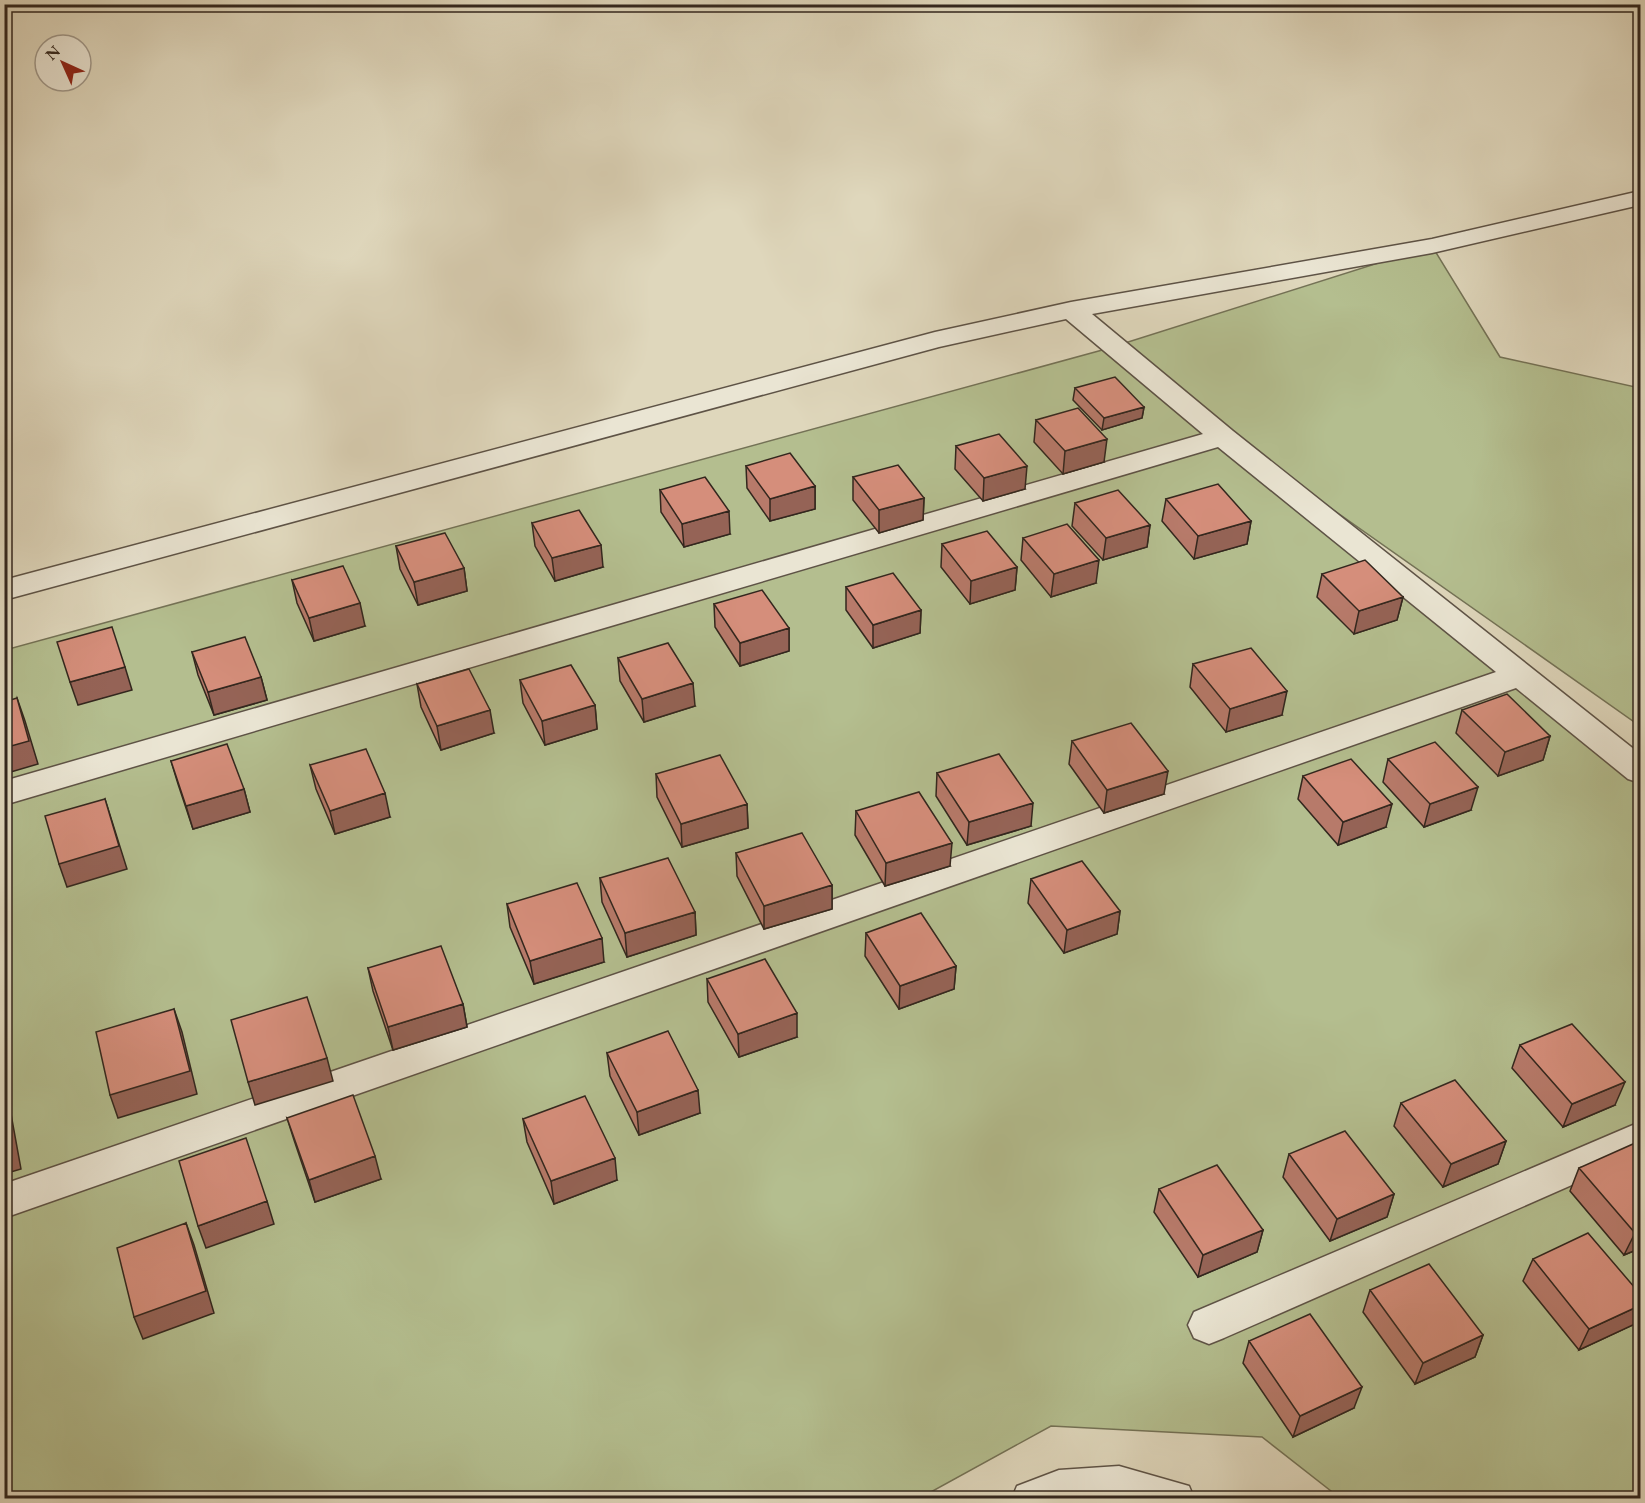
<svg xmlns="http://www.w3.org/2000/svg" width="1645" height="1503" font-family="'EB Garamond',serif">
<rect width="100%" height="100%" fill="#dfd7bc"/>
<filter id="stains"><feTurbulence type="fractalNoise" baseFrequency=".00333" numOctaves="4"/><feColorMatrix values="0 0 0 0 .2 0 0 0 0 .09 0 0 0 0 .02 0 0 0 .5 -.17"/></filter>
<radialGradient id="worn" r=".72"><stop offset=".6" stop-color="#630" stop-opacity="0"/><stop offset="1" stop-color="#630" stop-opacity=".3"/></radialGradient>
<path fill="#b4be8f" stroke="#747256" stroke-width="1.5" d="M1432,246L1500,357L1640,388V726L1119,359L1640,769V1498H1340L1262,1437L1051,1426L920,1498H5V650L1106,349Z"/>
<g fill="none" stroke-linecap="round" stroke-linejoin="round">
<g stroke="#5e5346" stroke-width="3">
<path id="lane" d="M1119,1466L1189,1486L1194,1498H1012L1017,1486L1059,1470Z"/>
</g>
<g stroke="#5e5346" stroke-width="3">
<path id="street" d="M1640,191V205L1432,253L1092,314L1233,431L1640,754V783L1628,779L1516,688L4,1218V1184L1496,672L1218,447L4,805V781L1203,434L1066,319L939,347L4,600V580L935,332L1071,302L1432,239Z
M1640,1122V1155L1224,1338L1209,1344L1194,1338L1188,1325L1194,1312Z"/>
</g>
<use href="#lane" fill="#eae5d3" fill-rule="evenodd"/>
<use href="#street" fill="#eae5d3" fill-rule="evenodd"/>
</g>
<path fill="#b77a6a" stroke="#33271e" stroke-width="1.5" d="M1075,388L1144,407L1142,418L1102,430L1073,400Z
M1036,420L1104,462L1063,474L1034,442Z
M956,446L1025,489L983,501L955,469Z
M746,466L815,486V509L770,521L747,488Z
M853,477L924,498L923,520L879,533L853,500Z
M660,490L730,534L684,547L661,512Z
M1166,499L1251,521L1247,544L1194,559L1162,521Z
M1075,503L1150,525L1147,547L1103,560L1072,526Z
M532,523L603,567L555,581L535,546Z
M1023,538L1096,583L1051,597L1021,560Z
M942,544L1017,567L1015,590L970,604L941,567Z
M396,546L464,568L467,591L418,605L400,569Z
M1322,574L1403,597L1397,620L1354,634L1317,597Z
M292,580L365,626L314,641L297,603Z
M846,587L921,610L920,633L873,648L846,610Z
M714,604L789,628V651L740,666L715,627Z
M192,652L261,677L267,700L214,715L198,675Z
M618,658L695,706L644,722L620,681Z
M1193,664L1282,715L1226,732L1190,687Z
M520,680L595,705L597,729L545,745L523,703Z
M417,684L494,733L441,750L421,707Z
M1462,710L1550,736L1543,760L1498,776L1456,733Z
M1072,741L1164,794L1104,813L1069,764Z
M1388,759L1471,810L1424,827L1383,782Z
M171,761L244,789L250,812L193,829L178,784Z
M310,765L390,817L335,834L316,789Z
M937,773L1031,826L967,845L936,796Z
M656,774L747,804L748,828L682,847L657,797Z
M1303,776L1386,827L1338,845L1298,799Z
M856,811L950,866L885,886L855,835Z
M736,853L832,885V909L764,929L737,876Z
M600,878L695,912L696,935L627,957L602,902Z
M1031,879L1120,911L1117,934L1064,953L1028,903Z
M507,904L604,962L534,984L510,927Z
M866,933L956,966L954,989L899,1009L865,956Z
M368,968L463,1004L467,1027L393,1050L373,991Z
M707,979L797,1037L739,1057L708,1002Z
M1520,1045L1615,1105L1563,1127L1512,1068Z
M607,1053L700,1113L639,1135L610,1076Z
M1401,1103L1506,1141L1498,1164L1443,1187L1394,1126Z
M287,1118L381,1179L315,1202L294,1140Z
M523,1119L617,1180L554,1204L527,1142Z
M1641,1152V1248L1624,1255L1570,1191L1579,1168Z
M1289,1154L1394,1194L1387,1217L1330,1241L1283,1177Z
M1159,1189L1263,1230L1257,1252L1198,1277L1154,1212Z
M1533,1259L1641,1295V1314L1635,1324L1579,1350L1523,1281Z
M1370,1290L1483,1335L1475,1357L1415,1384L1363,1312Z
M1249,1341L1354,1408L1293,1437L1243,1363Z"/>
<path fill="#956356" stroke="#33271e" stroke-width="1.5" d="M1144,407L1142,418L1102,430L1104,418Z
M1107,439L1104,462L1063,474L1065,451Z
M1027,466L1025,489L983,501L984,478Z
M815,486V509L770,521V499Z
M924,498L923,520L879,533V510Z
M729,511L730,534L684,547L682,524Z
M1251,521L1247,544L1194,559L1198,536Z
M1150,525L1147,547L1103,560L1106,538Z
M601,545L603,567L555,581L552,558Z
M1099,560L1096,583L1051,597L1054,574Z
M1017,567L1015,590L970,604L971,581Z
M464,568L467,591L418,605L414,582Z
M1403,597L1397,620L1354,634L1359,611Z
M360,603L365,626L314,641L309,618Z
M921,610L920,633L873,648V625Z
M789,628V651L740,666V643Z
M125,667L132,690L78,705L70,682Z
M261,677L267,700L214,715L208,692Z
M693,683L695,706L644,722L642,699Z
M1287,691L1282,715L1226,732L1230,709Z
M17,698L25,721L38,764L4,774V748Z
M595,705L597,729L545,745L542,721Z
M490,710L494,733L441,750L437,726Z
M1550,736L1543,760L1498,776L1505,752Z
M1168,771L1164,794L1104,813L1107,790Z
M1478,787L1471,810L1424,827L1430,804Z
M244,789L250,812L193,829L186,806Z
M385,793L390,817L335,834L330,811Z
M105,799L127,869L67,887L59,864Z
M1033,803L1031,826L967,845L969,822Z
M747,804L748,828L682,847L681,824Z
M1392,804L1386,827L1338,845L1343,822Z
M952,843L950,866L885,886L886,863Z
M832,885V909L764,929V906Z
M1120,911L1117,934L1064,953L1067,930Z
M695,912L696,935L627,957L625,933Z
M602,938L604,962L534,984L530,961Z
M956,966L954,989L899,1009L900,986Z
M463,1004L467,1027L393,1050L388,1027Z
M174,1009L182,1032L197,1094L118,1118L110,1095Z
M797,1013V1037L739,1057L738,1034Z
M327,1058L333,1081L255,1105L248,1082Z
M1625,1082L1615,1105L1563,1127L1572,1104Z
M698,1090L700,1113L639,1135L637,1112Z
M4,1092L9,1103L21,1169L4,1174Z
M1506,1141L1498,1164L1443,1187L1451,1164Z
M375,1156L381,1179L315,1202L309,1180Z
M615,1158L617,1180L554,1204L551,1181Z
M1394,1194L1387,1217L1330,1241L1337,1219Z
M267,1201L274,1224L206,1248L198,1226Z
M186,1223L194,1245L214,1313L143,1339L134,1317Z
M1263,1230L1257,1252L1198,1277L1203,1255Z
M1641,1230V1248L1624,1255L1635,1233Z
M1641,1305V1314L1635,1324L1579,1350L1589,1329Z
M1483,1335L1475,1357L1415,1384L1423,1363Z
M1362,1387L1354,1408L1293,1437L1300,1416Z"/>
<path fill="#d58e7b" stroke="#33271e" stroke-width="1.5" d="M1115,377L1144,407L1104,418L1075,388Z
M1078,408L1107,439L1065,451L1036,420Z
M999,434L1027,466L984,478L956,446Z
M790,453L815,486L770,499L746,466Z
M898,465L924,498L879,510L853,477Z
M705,477L729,511L682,524L660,490Z
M1218,484L1251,521L1198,536L1166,499Z
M1118,490L1150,525L1106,538L1075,503Z
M579,510L601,545L552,558L532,523Z
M1067,524L1099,560L1054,574L1023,538Z
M987,531L1017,567L971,581L942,544Z
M445,533L464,568L414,582L396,546Z
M1365,560L1403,597L1359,611L1322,574Z
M343,566L360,603L309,618L292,580Z
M893,573L921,610L873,625L846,587Z
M762,590L789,628L740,643L714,604Z
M112,627L125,667L70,682L57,642Z
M245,637L261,677L208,692L192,652Z
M668,643L693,683L642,699L618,658Z
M1251,648L1287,691L1230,709L1193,664Z
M571,665L595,705L542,721L520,680Z
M469,669L490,710L437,726L417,684Z
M1507,694L1550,736L1505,752L1462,710Z
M17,698L29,741L4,748V702Z
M1131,723L1168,771L1107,790L1072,741Z
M1435,742L1478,787L1430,804L1388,759Z
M227,744L244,789L186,806L171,761Z
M366,749L385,793L330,811L310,765Z
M999,754L1033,803L969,822L937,773Z
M720,755L747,804L681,824L656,774Z
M1351,759L1392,804L1343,822L1303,776Z
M919,792L952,843L886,863L856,811Z
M105,799L119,846L59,864L45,816Z
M802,833L832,885L764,906L736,853Z
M668,858L695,912L625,933L600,878Z
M1082,861L1120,911L1067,930L1031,879Z
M577,883L602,938L530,961L507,904Z
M921,913L956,966L900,986L866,933Z
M441,946L463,1004L388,1027L368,968Z
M765,959L797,1013L738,1034L707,979Z
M307,997L327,1058L248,1082L231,1020Z
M174,1009L190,1071L110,1095L96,1032Z
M1572,1024L1625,1082L1572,1104L1520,1045Z
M668,1031L698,1090L637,1112L607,1053Z
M1455,1080L1506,1141L1451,1164L1401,1103Z
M353,1095L375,1156L309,1180L287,1118Z
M585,1096L615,1158L551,1181L523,1119Z
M4,1110L11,1146L4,1148Z
M1345,1131L1394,1194L1337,1219L1289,1154Z
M246,1138L267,1201L198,1226L179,1161Z
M1633,1144L1641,1152V1230L1635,1233L1579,1168Z
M1217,1165L1263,1230L1203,1255L1159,1189Z
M186,1223L206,1291L134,1317L117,1248Z
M1588,1233L1641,1295V1305L1589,1329L1533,1259Z
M1429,1264L1483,1335L1423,1363L1370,1290Z
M1310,1314L1362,1387L1300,1416L1249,1341Z"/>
<rect width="1645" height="1503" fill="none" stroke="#dfd7bc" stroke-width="24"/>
<rect x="6" y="6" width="1633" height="1491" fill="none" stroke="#33271e" stroke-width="3"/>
<rect x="12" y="12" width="1621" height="1479" fill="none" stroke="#33271e" stroke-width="1.5"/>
<g transform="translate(63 63) rotate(315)"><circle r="28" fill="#eae5d3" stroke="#a1998b" stroke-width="1.5"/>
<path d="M0-4.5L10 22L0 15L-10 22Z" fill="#8f2418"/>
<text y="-9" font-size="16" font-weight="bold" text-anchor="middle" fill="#33271e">N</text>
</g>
<rect width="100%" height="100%" filter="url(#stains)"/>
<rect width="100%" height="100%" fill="url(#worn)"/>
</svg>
